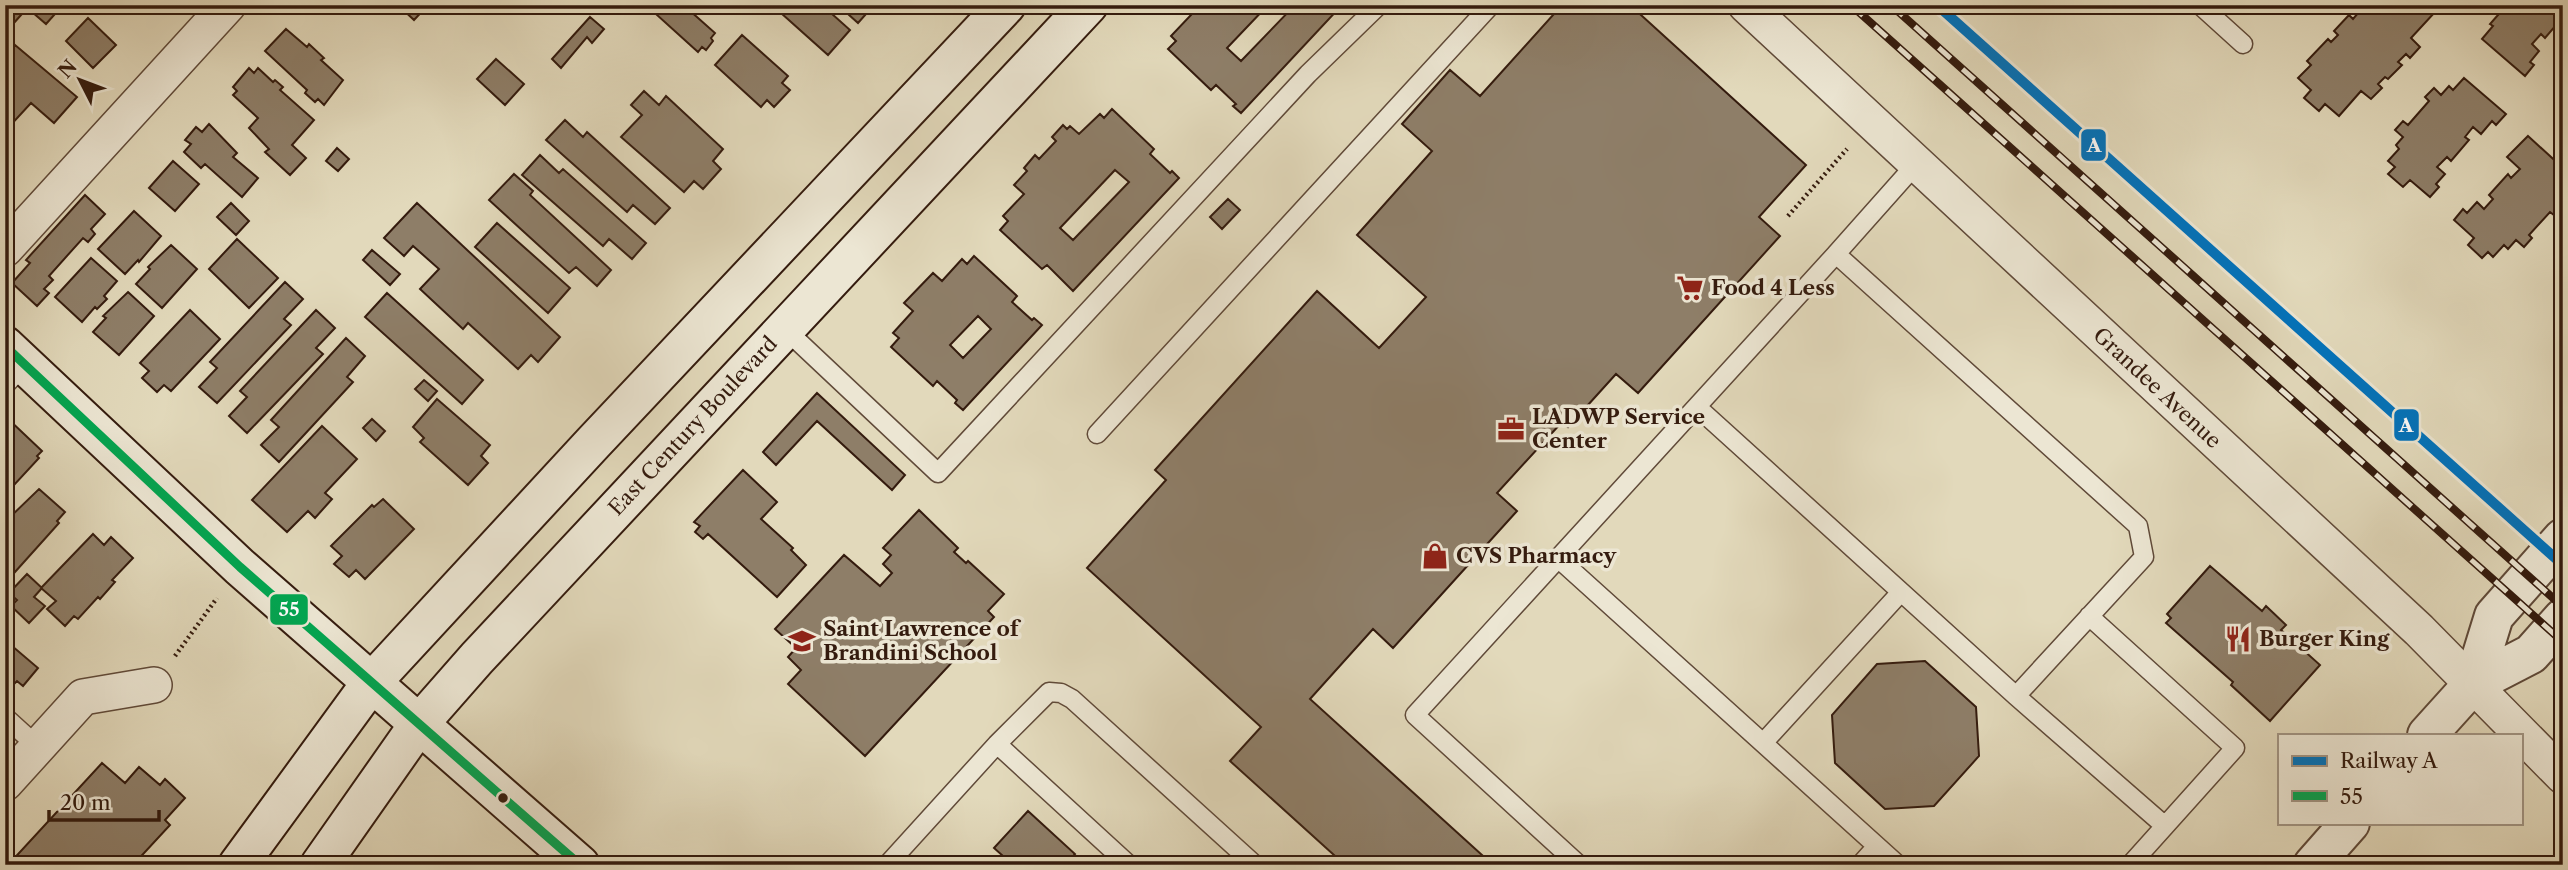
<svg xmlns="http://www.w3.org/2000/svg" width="2568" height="870" font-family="'Libre Caslon Text',serif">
<rect width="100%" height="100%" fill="#e2d9bb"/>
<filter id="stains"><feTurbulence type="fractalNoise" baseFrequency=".00286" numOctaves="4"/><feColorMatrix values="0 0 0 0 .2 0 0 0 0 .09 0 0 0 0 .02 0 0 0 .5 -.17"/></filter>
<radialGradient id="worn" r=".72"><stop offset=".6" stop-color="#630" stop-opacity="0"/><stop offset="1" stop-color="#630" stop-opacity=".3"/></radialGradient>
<path fill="#8e7e68" stroke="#341b0e" stroke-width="2" fill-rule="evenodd" d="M5,5H10L21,15L5,33Z
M24,5H63L46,24Z
M398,5H428L414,20Z
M666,5H691L688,9L715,33L711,38L713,41L706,50L702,47L698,52L657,15Z
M772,5H822L850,30L828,55Z
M838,5H874L858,23Z
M1268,5L1227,48L1241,61L1295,5H1342L1241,113L1233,106L1236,104L1216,85L1211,90L1168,49L1176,41L1171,36L1191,15L1182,5Z
M1562,5H1630L1806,165L1759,217L1780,236L1638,393L1616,374L1568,427L1562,422L1497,493L1517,511L1393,648L1373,629L1310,699L1493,865H1345L1230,761L1261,727L1087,568L1166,480L1155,470L1317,291L1379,348L1426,297L1357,235L1432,151L1402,124L1450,70L1480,96Z
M2359,5H2427L2435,12L2411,38L2420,47L2410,58L2406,54L2398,62L2402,65L2388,79L2385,77L2378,84L2382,88L2371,99L2361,91L2339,116L2325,104L2319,111L2304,98L2311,90L2298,78L2311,65L2307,61L2328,39L2331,42L2338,35L2334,31L2349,15L2353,19L2359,12L2356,8Z
M2492,5H2563L2559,14L2563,17L2545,38L2541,34L2532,44L2539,51L2530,62L2534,65L2525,76L2482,39L2493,26L2490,24L2498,15L2490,8Z
M590,17L604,29L592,43L587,37L561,68L552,59Z
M88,18L116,45L93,68L66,41Z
M286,29L307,47L309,44L324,58L321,60L343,80L324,105L318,99L315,102L305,93L307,90L265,51Z
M742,35L788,76L782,83L790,90L774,107L767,100L761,107L715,65Z
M15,45L77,97L54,123L31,103L9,127L5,124V56Z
M496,59L524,84L505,105L477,79Z
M249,68L254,73L258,68L273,82L275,80L283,87L280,90L314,120L292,145L306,158L290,175L265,152L269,149L249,128L258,118L233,95L237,91L233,87Z
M2464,78L2506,114L2496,125L2492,121L2481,134L2473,127L2465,137L2469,140L2451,161L2447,157L2437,167L2445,174L2436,184L2439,187L2430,197L2410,180L2403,187L2388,174L2395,167L2388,161L2399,149L2396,145L2403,137L2395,130L2403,121L2408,125L2429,101L2425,97L2434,88L2441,95L2449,86L2453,90Z
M644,91L659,105L666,96L723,149L713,161L721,169L703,189L694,181L684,192L621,137L642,115L631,105Z
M1112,109L1154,149L1150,154L1170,173L1172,171L1179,178L1073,291L1047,265L1042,269L1000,230L1008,221L1003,216L1024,194L1014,185L1027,171L1024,168L1035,155L1039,159L1056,141L1052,137L1063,125L1067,129L1070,126L1079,134L1100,114L1104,118ZM1115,170L1129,182L1073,240L1060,228Z
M565,120L583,137L587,132L670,208L655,224L633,205L627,212L546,140Z
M209,124L237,153L233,157L258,178L242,197L205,164L201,168L184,152L191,144L185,140L196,127L202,132Z
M2528,136L2563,168V183L2560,186L2563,190L2555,199L2562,205L2554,215L2550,212L2529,235L2532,238L2524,247L2516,240L2508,249L2504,245L2493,257L2488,252L2482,258L2468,245L2474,238L2454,220L2463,209L2467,213L2477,202L2484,209L2493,199L2489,195L2508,174L2511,178L2520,169L2507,157Z
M337,148L349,159L338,171L326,161Z
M540,155L559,173L563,169L646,243L632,259L609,239L603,246L522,175Z
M173,161L199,184L175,211L149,188Z
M514,174L533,191L530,195L611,270L597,286L576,267L569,273L489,200Z
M85,195L105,214L91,229L95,234L88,242L83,238L49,276L53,280L44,289L49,293L37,306L12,283L30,263L26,260Z
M1228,199L1240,210L1222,229L1210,217Z
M231,203L249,221L236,235L217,217Z
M417,203L560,337L538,362L531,355L518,369L468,323L463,329L420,289L439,269L413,246L404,256L384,238Z
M134,211L161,236L139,262L138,260L125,274L98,249Z
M497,223L570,288L548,313L475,247Z
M237,239L278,278L249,308L209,269Z
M171,245L197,269L162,308L136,284L150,269L148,267Z
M372,250L400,274L390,285L363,260Z
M974,256L1017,296L1012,302L1032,320L1034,318L1042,325L963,410L955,403L957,400L937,381L933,386L891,347L899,338L893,333L913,311L904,303L933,273L942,281L962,259L967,264ZM978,316L991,329L963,358L950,345Z
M91,258L117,281L104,296L107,299L97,309L95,307L82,322L55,297Z
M285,282L303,299L284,319L291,325L217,403L199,387L217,368L210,362Z
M128,292L154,316L119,355L93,332L106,318L103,316Z
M387,293L483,380L462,404L365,317Z
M190,310L220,339L171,391L164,385L157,392L142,378L149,371L140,363Z
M316,310L335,328L316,348L323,354L247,433L229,416L247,397L240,391Z
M346,338L365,356L347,377L353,382L279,462L261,445L279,427L271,420Z
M424,380L437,391L428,401L415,389Z
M817,393L905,475L892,490L817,421L776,465L763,452Z
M437,399L490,445L481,456L488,463L468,485L420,442L424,438L413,427Z
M5,416L42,451L37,456L39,458L15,484L7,478L5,480Z
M372,419L385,431L376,441L363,428Z
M322,426L357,459L325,493L332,499L315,518L308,511L287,532L252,500Z
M743,470L777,502L761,519L793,548L791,550L806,565L777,597L708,534L703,539L695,532L700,526L694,522Z
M39,489L65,512L57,521L59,523L15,572L5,563V522Z
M383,499L414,529L365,579L356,570L349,577L334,564L342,556L331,546L372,505L374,507Z
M919,510L958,548L954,552L966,563L968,561L1004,594L988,611L994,617L865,756L788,684L801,670L788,657L796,648L775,629L844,555L880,586L892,573L883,564L891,555L883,548Z
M93,534L104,545L111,537L133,558L112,580L115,582L100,599L98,597L78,619L74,616L65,626L47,609L56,601L41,588Z
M2210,566L2262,611L2266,606L2286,625L2281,630L2320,665L2270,721L2231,685L2233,682L2166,623L2171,618L2167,614Z
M27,574L42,588L34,597L45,606L29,623L11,606L17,600L9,593Z
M5,607L13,614L5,622Z
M5,640L38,668L23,686L17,681L5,693Z
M1925,661L1976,707L1979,756L1934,806L1885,809L1835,763L1832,715L1877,664Z
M102,763L125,783L139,767L160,785L165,779L185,798L165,820L170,825L133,865H8Z
M1028,811L1075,854L1066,865H1013L994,848Z"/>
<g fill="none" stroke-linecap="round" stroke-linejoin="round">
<g stroke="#604a39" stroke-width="21">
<path id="service" d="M2200,5L2243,44
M1836,254L1916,164
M785,329L938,473L1308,74L1379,5
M5,385L25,364
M1697,407L2016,696L2165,826
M1097,434L1491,5
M1559,559L1898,865
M2089,616L2235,748L2130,865
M5,717L38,747
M1763,743L1901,592
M997,744L1129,865
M887,865L997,744L1049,692L1061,693L1072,699L1255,865
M1579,865L1415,715L1836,254L2138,526L2144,557L2016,696
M1860,865L1877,846"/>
</g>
<g stroke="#604a39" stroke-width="38">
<path id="minor" d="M1746,5L2419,630L2563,776
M5,249L228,5
M5,783L83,697L154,685"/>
</g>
<g stroke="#604a39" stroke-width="42">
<path id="tertiary" d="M2473,684L2494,616L2563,538
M2427,735L2473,684L2531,654L2563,618
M2313,865L2350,823"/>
</g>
<g stroke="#341b0e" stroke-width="42">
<path id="secondary" d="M5,346L240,567L580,865
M238,865L371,683L593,443L1006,5
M320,865L419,724L477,658L1088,5"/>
</g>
<path stroke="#341b0e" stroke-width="4.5" stroke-dasharray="2 3.5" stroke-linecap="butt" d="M1788,216L1847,149
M175,656L217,598"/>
<use href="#service" stroke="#ece6d3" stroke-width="18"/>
<use href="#minor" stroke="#ece6d3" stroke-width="35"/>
<use href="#tertiary" stroke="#ece6d3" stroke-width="38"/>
<use href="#secondary" stroke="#ece6d3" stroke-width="38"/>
<g stroke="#341b0e" stroke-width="8">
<path id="rail" d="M1851,5L2563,642
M1891,5L2563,607"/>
</g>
<use href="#rail" stroke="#ece6d3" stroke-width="5" stroke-dasharray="16" stroke-linecap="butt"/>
<g stroke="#ece6d3" stroke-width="14">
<path id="bus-1" d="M5,346L240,567L580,865"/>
</g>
<use href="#bus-1" stroke="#00a651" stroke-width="9"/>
<g stroke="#ece6d3" stroke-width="16">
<path id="rail-1" d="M1937,5L2563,565"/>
</g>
<use href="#rail-1" stroke="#0072bc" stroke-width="10"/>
</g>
<defs>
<g id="supermarket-bare" transform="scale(2.1)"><path d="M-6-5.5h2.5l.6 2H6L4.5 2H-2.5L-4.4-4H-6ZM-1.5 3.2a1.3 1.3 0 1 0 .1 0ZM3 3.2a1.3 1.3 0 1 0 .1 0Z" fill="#8f2418" stroke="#ece6d3" stroke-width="2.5" paint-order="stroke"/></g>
<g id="office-bare" transform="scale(2.1)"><path d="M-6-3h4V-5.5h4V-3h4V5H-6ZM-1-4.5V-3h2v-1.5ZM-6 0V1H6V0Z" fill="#8f2418" stroke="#ece6d3" stroke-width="2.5" paint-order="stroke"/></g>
<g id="shop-bare" transform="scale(2.1)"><path d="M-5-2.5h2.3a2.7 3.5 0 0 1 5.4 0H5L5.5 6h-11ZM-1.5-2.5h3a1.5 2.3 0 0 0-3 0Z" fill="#8f2418" stroke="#ece6d3" stroke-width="2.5" paint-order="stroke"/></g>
<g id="restaurant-bare" transform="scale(2.1)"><path d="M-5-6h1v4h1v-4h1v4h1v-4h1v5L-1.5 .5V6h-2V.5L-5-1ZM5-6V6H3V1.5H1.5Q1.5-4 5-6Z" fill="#8f2418" stroke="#ece6d3" stroke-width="2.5" paint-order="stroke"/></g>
<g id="school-bare" transform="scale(2.1)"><path d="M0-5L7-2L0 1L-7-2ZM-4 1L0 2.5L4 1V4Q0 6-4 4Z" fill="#8f2418" stroke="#ece6d3" stroke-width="2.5" paint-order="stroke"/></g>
</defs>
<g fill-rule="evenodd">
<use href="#supermarket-bare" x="1690" y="288"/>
<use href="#office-bare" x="1511" y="429"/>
<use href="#shop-bare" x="1435" y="556"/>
<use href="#restaurant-bare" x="2238" y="639"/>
<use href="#school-bare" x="802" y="641"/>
</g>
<circle fill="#341b0e" stroke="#ece6d3" stroke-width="2.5" cx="503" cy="798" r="6"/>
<g text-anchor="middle" stroke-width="7" stroke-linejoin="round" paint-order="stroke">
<g font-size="21" font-weight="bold" fill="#341b0e" stroke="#ece6d3" text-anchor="start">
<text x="1711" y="295">Food 4 Less</text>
<text x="1532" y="424">LADWP Service<tspan x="1532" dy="24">Center</tspan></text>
<text x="1456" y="563">CVS Pharmacy</text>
<text x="823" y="636">Saint Lawrence of<tspan x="823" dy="24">Brandini School</tspan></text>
<text x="2259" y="646">Burger King</text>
</g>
<g font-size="21" fill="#341b0e" stroke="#ece6d3">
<text transform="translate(2157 388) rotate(43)" y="7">Grandee Avenue</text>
<text transform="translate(693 426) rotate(-47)" y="7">East Century Boulevard</text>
</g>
</g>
<g stroke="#ece6d3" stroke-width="2.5">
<rect x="2080" y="128" width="27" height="34" rx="7" fill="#0072bc"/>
<rect x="2393" y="408" width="27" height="34" rx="7" fill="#0072bc"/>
<rect x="269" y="593" width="40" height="33" rx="7" fill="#00a651"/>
</g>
<g font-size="19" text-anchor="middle" font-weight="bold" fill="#fff">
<text x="2094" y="152">A</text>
<text x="2406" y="432">A</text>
<text x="289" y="616">55</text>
</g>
<rect width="2568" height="870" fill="none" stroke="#e2d9bb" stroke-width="28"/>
<rect x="7" y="7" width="2554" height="856" fill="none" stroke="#341b0e" stroke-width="3.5"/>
<rect x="14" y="14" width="2540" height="842" fill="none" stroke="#341b0e" stroke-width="2"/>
<rect x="2278" y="734" width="245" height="91" fill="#ece6d3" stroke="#a29584" stroke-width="2"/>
<rect x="2292" y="756" width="35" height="10" fill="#0072bc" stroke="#a29584" stroke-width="2"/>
<text x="2340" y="768" font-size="21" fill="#341b0e">Railway A</text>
<rect x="2292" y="791" width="35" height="10" fill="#00a651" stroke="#a29584" stroke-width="2"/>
<text x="2340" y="804" font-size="21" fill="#341b0e">55</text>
<g transform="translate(80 80) rotate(312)" stroke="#ece6d3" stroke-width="5" paint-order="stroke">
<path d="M0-5L12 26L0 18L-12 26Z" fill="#341b0e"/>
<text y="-10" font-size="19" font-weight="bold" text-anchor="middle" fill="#341b0e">N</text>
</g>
<path d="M49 810v10h110v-10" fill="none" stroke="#341b0e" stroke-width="3.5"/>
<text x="60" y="810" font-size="21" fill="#341b0e" stroke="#ece6d3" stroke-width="5" paint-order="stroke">20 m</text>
<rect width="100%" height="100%" filter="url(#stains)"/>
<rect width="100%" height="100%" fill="url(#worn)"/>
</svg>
